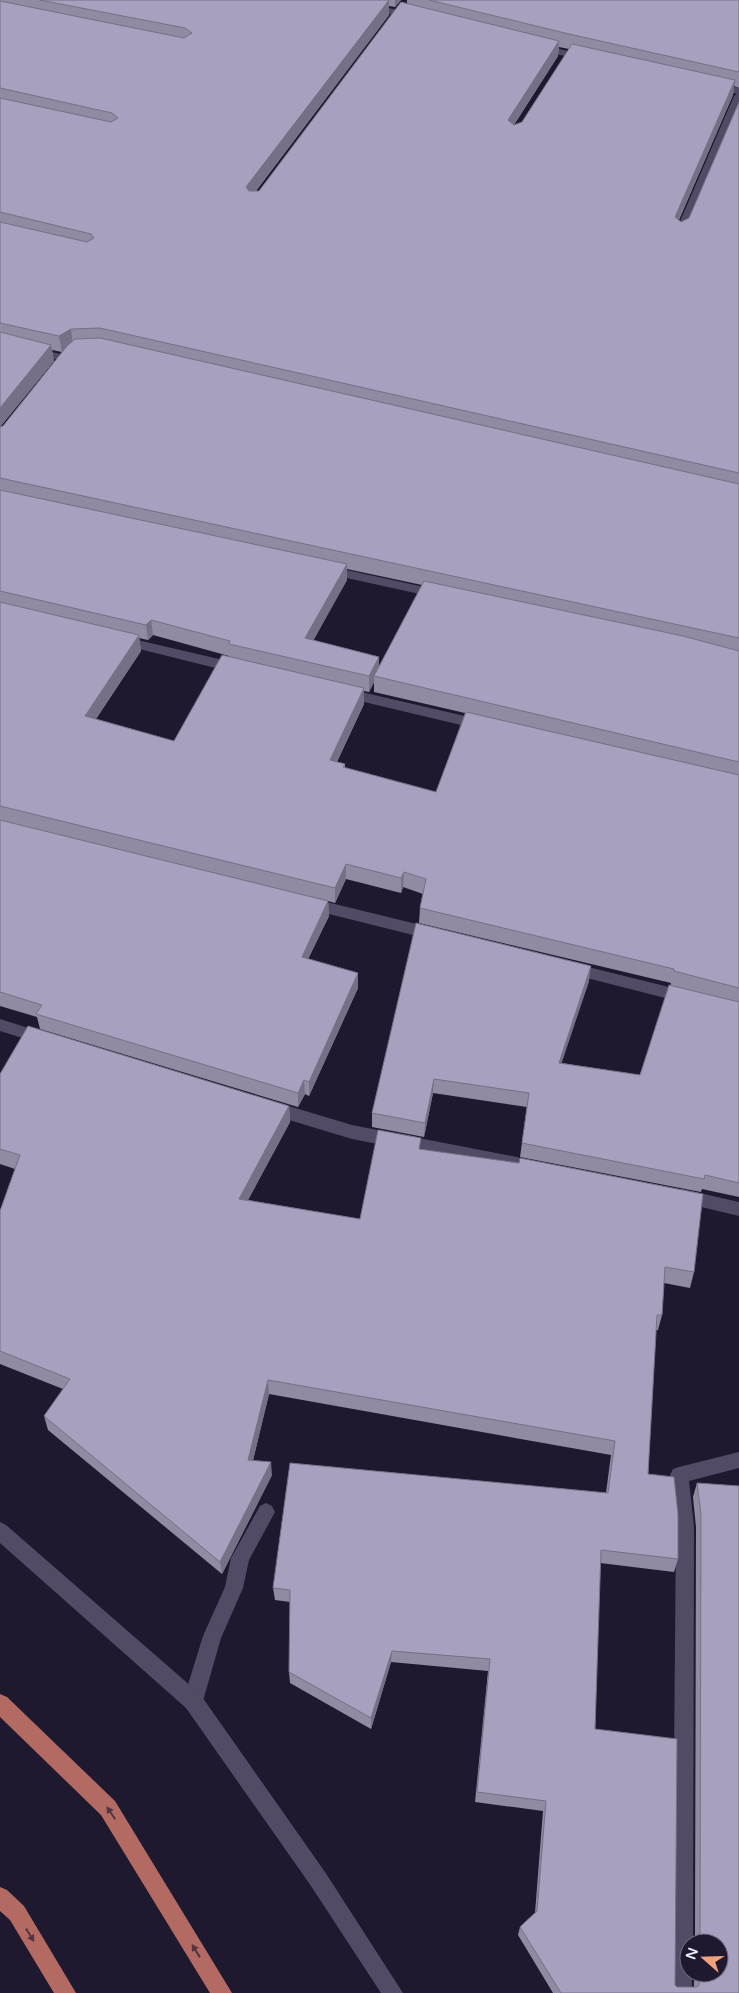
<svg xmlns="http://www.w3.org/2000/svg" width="739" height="1993" font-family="'Varela Round',sans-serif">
<rect width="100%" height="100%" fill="#1f192f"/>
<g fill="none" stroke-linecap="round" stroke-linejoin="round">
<path fill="#514b65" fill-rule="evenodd" d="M333,0H351L412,13L417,16L412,19L338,3Z
M539,44L588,56L590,58L585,61L536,49V45Z
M715,83L739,88V107L685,233L680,236L675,233L734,96L737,94L712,88V84Z
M0,339L68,356L70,358L64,361L0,345Z
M328,566L438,590L444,594L438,598L324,573L322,570L324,567Z
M120,636L236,663L241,665L243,668L241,671L236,673L115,643L114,640L115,637Z
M344,688L482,720L487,722L489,725L487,728L482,730L339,696L337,693L339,690Z
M310,898L433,928L438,930L440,934L438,938L433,940L305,908L303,904L305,900Z
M572,963L685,991L690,993L693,997L690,1001L685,1003L567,973L565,969L567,965Z
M0,1019L47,1034L50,1038L47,1042L42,1044L0,1031Z
M272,1101L352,1125L517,1157L523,1159L525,1164L523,1169L517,1171L352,1139L266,1113L264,1108L266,1103Z
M682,1189L739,1202V1216L676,1201L674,1196L676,1191Z
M739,1452V1468L689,1481L694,1527L693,1943H689V1973H692V1993H672L676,1527L670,1475L673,1469L679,1467Z
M266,1503L272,1506L275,1512L249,1560L243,1588L221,1638L203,1701L200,1708L193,1711L186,1708L183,1701L203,1636L225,1587L231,1558L260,1506Z"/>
<path fill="#514b65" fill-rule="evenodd" d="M0,1522L6,1525L200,1694L325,1872L403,1993H381L311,1886L186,1708L0,1543Z"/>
<path fill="#b26a63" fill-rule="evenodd" d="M0,1694L7,1697L115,1801L232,1993H210L101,1815L0,1717Z
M0,1887L7,1890L24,1906L76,1993H54L10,1920L0,1911Z"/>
</g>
<path fill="#908aa3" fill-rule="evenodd" d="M0,0H401L395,7L389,6V15L256,191H259L407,4V0H739V88L734,86L733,95L679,220L681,222L689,218L739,102V1197L702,1189L701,1192L520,1157L527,1107L433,1093L424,1137L372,1127V1113L589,981L561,1063L640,1075L671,983L419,923L420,908L423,894L403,887L401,893L346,879L335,903L328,901L329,916L308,959L358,973V988L309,1096L305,1094L298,1107L40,1029L37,1017L0,1006ZM559,47L569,49L522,122L514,125L558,56ZM52,350L62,352L3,426L0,427L54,361ZM347,569L422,585L379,668V657L313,640L347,580ZM153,635L229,656L174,741L96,719L141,651L139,638L148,640ZM374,682V692L465,713L436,792L345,768V764L337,762L364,704V691L369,692Z
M0,1074L289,1106L290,1122L248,1200L360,1219L420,1150L694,1272L690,1288L664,1283L662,1315L658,1330H656L648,1474L678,1559L674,1572L600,1563L595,1729L675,1985L677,1987H694V1973H719V1943H692L695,1938L696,1527L693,1497L697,1483L739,1486V1993H553L518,1935L520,1927L535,1913L543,1811L475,1802L488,1671L391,1662L371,1729L290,1683L289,1672L290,1602L275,1600L273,1588L606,1493L611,1455L269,1394L253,1460L272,1475L222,1574L48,1430L44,1416L63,1389L0,1364V1211L15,1169L0,1164Z"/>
<path fill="#757085" d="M389,0V15L247,202L246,187Z
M395,0H401L395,7Z
M559,41L558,56L507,135L508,120Z
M735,80L733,95L673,232L675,217Z
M71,329L73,345L62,352L59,336Z
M51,345L54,361L0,427V408Z
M347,564V580L306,654L305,638Z
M151,620L153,635L148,640L146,625Z
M139,635L141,651L88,731L85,716Z
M379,657V672L374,676V682L369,692V676Z
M364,688V704L330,776V760Z
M346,864V879L335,903V888Z
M404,872L403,887L401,893V878Z
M328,901L329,916L302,972V957Z
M591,966L589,981L557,1077L559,1063Z
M358,973V988L309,1096V1082Z
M434,1079L433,1093L424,1137L425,1123Z
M304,1080L305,1094L298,1107V1093Z
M289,1106L290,1122L240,1215L239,1199Z
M268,1380L269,1394L250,1473L248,1460Z
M271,1462L272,1475L222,1574L220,1562Z
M392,1651L391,1662L371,1729V1718Z"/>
<path fill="#a7a0be" stroke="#757085" d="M40,0H389L246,187L249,191H259L401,2L559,41L508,120L514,125L522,122L572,44L735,80L675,217L681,222L689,218L739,102V473L100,328L71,329L59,336L0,323V222L87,242L94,238L91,234L0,212V98L111,122L118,118L112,113L0,88V1L184,38L192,33L185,28Z
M429,0H739V72L569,34Z
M0,332L51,345L0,408Z
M100,338L739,484V638L0,478V427L3,426L67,346L75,339Z
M0,490L347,564L305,638L379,657L369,676L229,644L230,641L151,620L146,625L0,591Z
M424,581L683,636L739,651V762L374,676Z
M0,602L139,635L85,716L174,741L222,655L364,688L330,760L345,764L343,767L436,792L466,712L739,775V988L674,971V969L420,908L426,879L404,872L401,878L346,864L335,888L0,806Z
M0,820L328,901L302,957L358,973L309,1082L304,1080L298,1093L36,1014L42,1005L0,992Z
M416,923L591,966L559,1063L640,1075L669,985L739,1002V1183L705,1175L704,1179L522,1143L529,1093L434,1079L425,1123L372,1113Z
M28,1026L289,1106L239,1199L360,1219L378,1130L421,1138L419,1149L519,1163L520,1158L703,1194L694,1272L665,1267L662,1315H657L648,1474L674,1477L678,1514V1559L601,1550L595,1729L677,1739L675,1985L677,1987H697L699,1985V1973H719V1943H696V1937L700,1935L701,1514L697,1483L739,1486V1993H561L520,1927L537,1911L546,1801L477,1792L490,1659L392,1651L371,1718L289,1672L290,1590L273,1588L290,1463L608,1493L615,1441L268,1380L248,1460L271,1462L220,1562L44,1416L70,1379L0,1351V1211L20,1155L0,1149V1074Z"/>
<defs><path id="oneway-solid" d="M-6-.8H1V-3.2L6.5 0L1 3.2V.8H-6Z" transform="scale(1.25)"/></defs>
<g fill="#523541">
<use href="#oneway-solid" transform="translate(111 1813) rotate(-124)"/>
<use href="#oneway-solid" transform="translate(30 1935) rotate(58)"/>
<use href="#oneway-solid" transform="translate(196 1951) rotate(-122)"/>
</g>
<g transform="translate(704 1958) rotate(290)"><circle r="24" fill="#1f192f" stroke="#736e82"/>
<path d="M0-4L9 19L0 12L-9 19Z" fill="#f1a17c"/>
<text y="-8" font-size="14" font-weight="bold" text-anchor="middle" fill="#f1eefe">N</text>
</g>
</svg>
